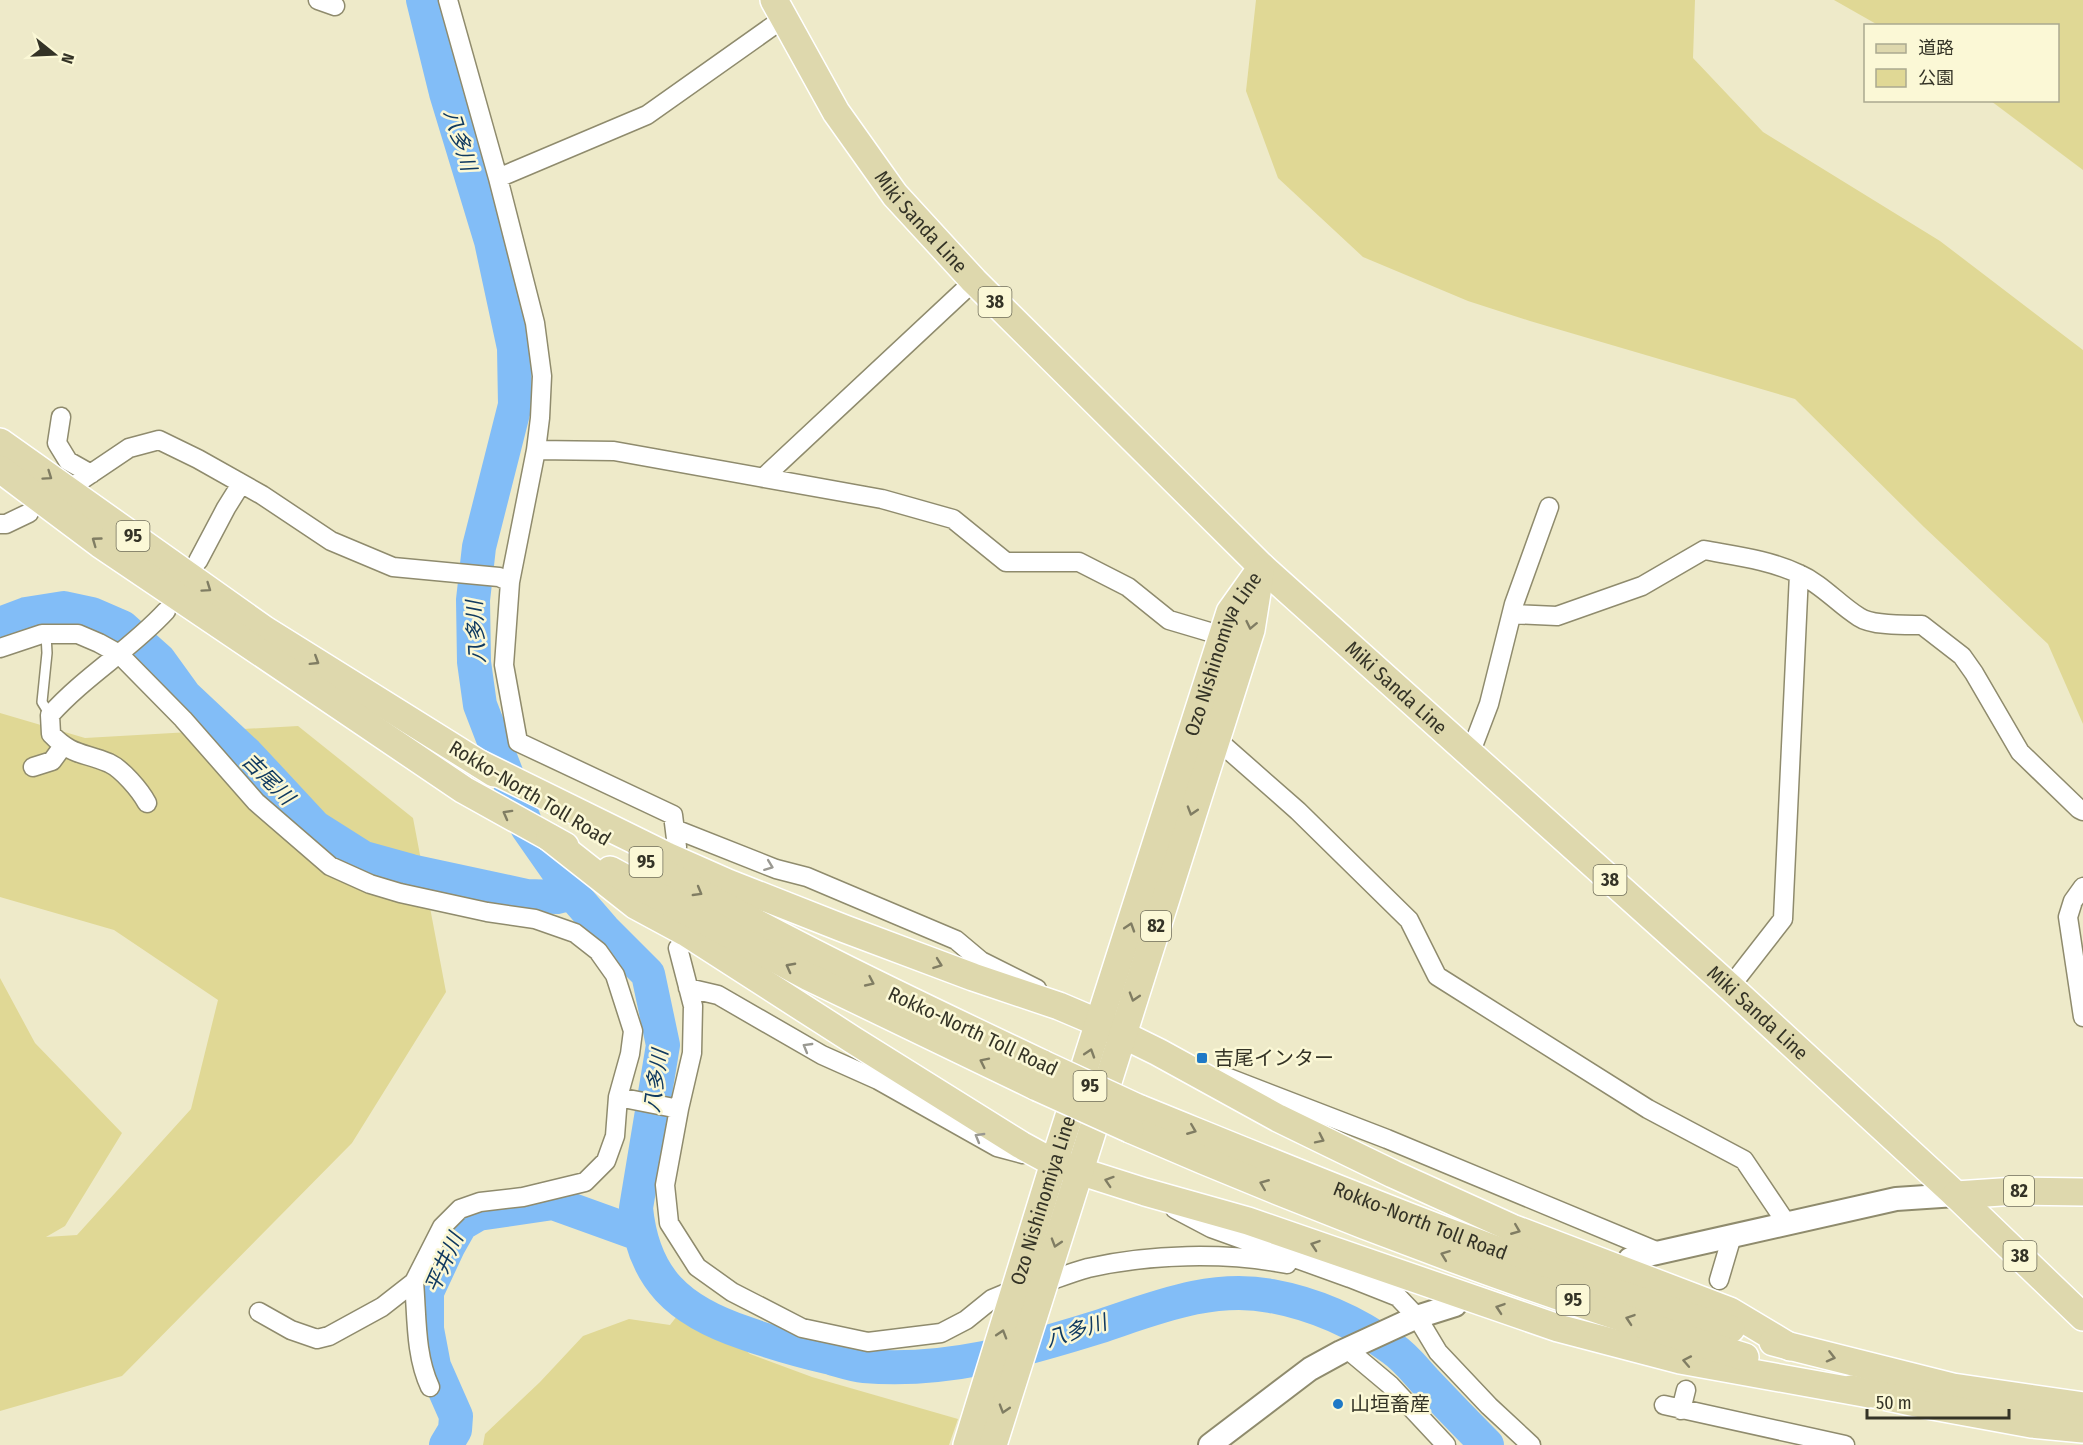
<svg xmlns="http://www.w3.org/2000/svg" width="2083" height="1445" font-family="'Fira Sans Condensed','Noto Sans JP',sans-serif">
<rect width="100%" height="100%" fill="#eeeac9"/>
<path fill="#e0d895" d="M1256,0H1695L1693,58L1763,132L1940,241L2083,350V724L2048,644L1924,527L1795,399L1530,321L1468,301L1363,257L1278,178L1246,91Z
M1834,0H2083V170L1991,101L2058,100V26L1878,25Z
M0,713L85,738L298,726L413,818L446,992L352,1143L122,1376L0,1411V978L35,1043L122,1133L65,1226L46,1237L77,1235L191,1109L218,1000L114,930L0,897Z
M688,1302L750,1354L812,1377L958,1419L949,1445H483L485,1434L540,1382L583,1336L629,1319L670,1325Z"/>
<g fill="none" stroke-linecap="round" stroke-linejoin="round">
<path stroke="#82bdf7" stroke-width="34" d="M423,0L446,93L491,241L514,348L515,405L479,547L473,600L474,662L480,705L527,827L578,900L604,930L648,974L663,1045L636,1208C643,1279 679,1311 745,1333C773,1343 801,1351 831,1358C842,1361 853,1365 864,1366C946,1373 1021,1351 1098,1327C1153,1309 1212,1284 1271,1296C1315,1304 1357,1323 1393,1349C1405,1357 1415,1370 1425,1381C1445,1402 1466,1424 1487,1445
M0,624L26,614L64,608L92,614L122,627L159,660L185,696L247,754L315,827L364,858L411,871L527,896L557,897L573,893
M446,1445L455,1430L456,1416L434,1366L427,1329V1292L448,1247L461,1224L478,1214L553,1203L639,1234"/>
<g stroke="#8f8b6d" stroke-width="12">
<path id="service" d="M46,634L47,653L42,702L50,715"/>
</g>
<g stroke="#8f8b6d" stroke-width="21">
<path id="minor" d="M318,0L335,6
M448,0L498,178L535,323L542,376L540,418L536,450L510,582L504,665L518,742L673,815L677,847
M498,178L647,115L784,18
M61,417L57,443L68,461L91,474
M536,450L614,451L882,499L953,519L1006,562H1079L1128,587L1169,620L1223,636
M763,478L974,281
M80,481L129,448L159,440L198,459L262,495L331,541L393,567L499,577L510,582
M0,524H6L29,513
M198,561L226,508L241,484
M1512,614L1557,616L1642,586L1704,550C1736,556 1770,560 1799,574C1822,584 1838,604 1859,617C1872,626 1906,625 1922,625L1962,656L1974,673L2020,752L2079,809L2083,811
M0,648L42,634H78L99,643L119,654L183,719L256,802L330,866L370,884L400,893L487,912L535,919L575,933L598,951L615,975L633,1031L630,1054L618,1097L615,1136L606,1161L585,1182L523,1197L480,1202L460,1209L442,1227L414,1282L382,1307L329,1336L317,1339L291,1330L259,1312
M1215,738L1298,811L1409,920L1437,976L1648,1109L1744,1160L1787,1224
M1470,754L1489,704L1514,604L1549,507
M33,767L52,761L63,746
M147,803C140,790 122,769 109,763C83,752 72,756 51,734L50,715C86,675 130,650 166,611
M675,829L776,869L807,877L956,940L981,961L1037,989
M2083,887L2073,901L2068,917L2083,1017
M678,948L693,1006L692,1053L679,1109L665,1185L669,1223L697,1267L732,1292L802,1328L868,1342L941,1333L966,1320L992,1299L1016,1289
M1730,987L1783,919L1799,574
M688,988L718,995L822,1055L878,1080L997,1147L1023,1154
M1221,1075L1387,1139L1661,1253
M618,1097L679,1109
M1175,1209L1211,1228L1350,1278L1398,1297L1417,1317L1438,1352L1489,1406L1531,1445
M1719,1280L1732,1236
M414,1282C417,1316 415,1355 430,1387
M1044,1283C1058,1278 1073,1272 1088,1268C1150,1254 1225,1252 1287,1264
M1347,1349L1390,1385L1446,1445
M1664,1405L1845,1445
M1681,1410L1686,1390"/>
</g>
<g stroke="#8f8b6d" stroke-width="26">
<path id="tertiary" d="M1630,1259L1896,1199L1956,1195
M1210,1445L1310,1369L1341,1352L1417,1317L1455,1305"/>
</g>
<g stroke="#fff" stroke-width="30">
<g id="primary">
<path id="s1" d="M774,0L836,112L895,195L974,281L1262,567L1730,987L1956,1195L2083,1317"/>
<path d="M0,442L265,630L494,773"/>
<path d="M0,469L100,544L464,790L565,846"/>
<path d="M480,764L667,856L728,883L845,929L973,977L1059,1006L1099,1023L1158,1052L1278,1118L1393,1174L1512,1228L1730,1311L1790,1347"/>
<path d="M550,838L635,905L685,932L853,1040L1021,1145L1054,1163L1145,1192L1248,1221L1558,1328L1680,1360L1869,1394"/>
<path d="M656,868C782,940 912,1002 1043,1064"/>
<path d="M610,870L809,977L1037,1087"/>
<path id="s2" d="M1138,1108C1333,1187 1529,1269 1731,1329"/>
<path d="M1130,1129C1330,1216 1536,1293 1745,1357"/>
<path d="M1956,1195L2016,1191L2083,1192"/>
<path d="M1773,1342L1953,1387L2083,1406"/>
<path d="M1851,1389L1916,1403L2031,1424L2083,1429"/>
<path id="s3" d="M967,1445L1054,1163L1230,612L1262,567"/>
<path d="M993,1445L1251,630L1260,574"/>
</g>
</g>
<use href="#service" stroke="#fff" stroke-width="9"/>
<use href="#minor" stroke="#fff" stroke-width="18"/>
<use href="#tertiary" stroke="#fff" stroke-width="22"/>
<use href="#primary" stroke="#ded8ad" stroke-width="27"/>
<g stroke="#fff" stroke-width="30" stroke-linecap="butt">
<path id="primary-bridge" d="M1043,1064L1138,1108
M1037,1087L1130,1129"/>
</g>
<use href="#primary-bridge" stroke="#ded8ad" stroke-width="27"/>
</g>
<defs><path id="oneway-chevron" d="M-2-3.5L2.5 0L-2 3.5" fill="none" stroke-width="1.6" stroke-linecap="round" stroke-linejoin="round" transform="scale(1.5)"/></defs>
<g stroke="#807d63">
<use href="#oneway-chevron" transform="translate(48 476) rotate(35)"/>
<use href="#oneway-chevron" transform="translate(96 541) rotate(-144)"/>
<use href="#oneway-chevron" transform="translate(207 588) rotate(35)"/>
<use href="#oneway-chevron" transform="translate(1251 625) rotate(102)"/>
<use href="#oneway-chevron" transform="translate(315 661) rotate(32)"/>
<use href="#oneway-chevron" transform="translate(1192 811) rotate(107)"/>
<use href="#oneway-chevron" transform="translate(507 814) rotate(-151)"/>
<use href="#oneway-chevron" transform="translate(698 892) rotate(30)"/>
<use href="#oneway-chevron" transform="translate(1130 927) rotate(-72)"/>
<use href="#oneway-chevron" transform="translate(938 964) rotate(20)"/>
<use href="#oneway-chevron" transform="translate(790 967) rotate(-152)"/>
<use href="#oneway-chevron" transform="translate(870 982) rotate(25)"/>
<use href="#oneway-chevron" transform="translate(1134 997) rotate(107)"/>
<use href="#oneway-chevron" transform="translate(1090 1053) rotate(-72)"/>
<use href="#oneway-chevron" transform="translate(984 1062) rotate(-154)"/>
<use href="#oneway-chevron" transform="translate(1192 1130) rotate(22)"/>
<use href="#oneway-chevron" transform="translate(1320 1139) rotate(26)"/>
<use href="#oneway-chevron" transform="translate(1109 1181) rotate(-162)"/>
<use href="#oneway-chevron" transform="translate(1264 1184) rotate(-158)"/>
<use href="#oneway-chevron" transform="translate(1516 1230) rotate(22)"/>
<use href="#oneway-chevron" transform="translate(1056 1243) rotate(107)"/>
<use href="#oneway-chevron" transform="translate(1315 1245) rotate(-161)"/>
<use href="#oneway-chevron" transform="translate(1445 1255) rotate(-159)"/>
<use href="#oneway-chevron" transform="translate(1500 1308) rotate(-161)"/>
<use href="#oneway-chevron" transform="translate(1630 1319) rotate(-161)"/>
<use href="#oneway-chevron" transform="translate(1002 1334) rotate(-73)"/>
<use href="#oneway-chevron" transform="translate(1831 1357) rotate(14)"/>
<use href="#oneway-chevron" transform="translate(1687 1361) rotate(-169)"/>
<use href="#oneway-chevron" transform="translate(1004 1409) rotate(107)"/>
</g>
<g stroke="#9a9992">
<use href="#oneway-chevron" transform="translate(769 866) rotate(21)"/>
<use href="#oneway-chevron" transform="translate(807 1047) rotate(-150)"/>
<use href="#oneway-chevron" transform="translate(979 1137) rotate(-150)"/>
</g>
<g fill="#1f79c6" stroke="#fbf8d6" stroke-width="2">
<rect x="1196" y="1052" width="12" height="12" rx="3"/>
<circle cx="1338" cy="1404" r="6"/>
</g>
<g text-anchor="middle" stroke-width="5" stroke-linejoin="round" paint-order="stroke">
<g fill="#fbf8d6" stroke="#706e5b" stroke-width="1.5">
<rect x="978.5" y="287" width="33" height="30" rx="4.5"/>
<rect x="116.5" y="521" width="33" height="30" rx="4.5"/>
<rect x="629.5" y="847" width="33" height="30" rx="4.5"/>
<rect x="1593.5" y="865" width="33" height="30" rx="4.5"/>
<rect x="1141" y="911" width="30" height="30" rx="4.5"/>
<rect x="1073.5" y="1071" width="33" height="30" rx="4.5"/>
<rect x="2004" y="1176" width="30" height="30" rx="4.5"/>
<rect x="2003.5" y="1241" width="33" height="30" rx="4.5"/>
<rect x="1556.5" y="1285" width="33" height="30" rx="4.5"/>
</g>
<g font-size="18" font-weight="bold" fill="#343326">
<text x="995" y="308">38</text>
<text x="133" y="542">95</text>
<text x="646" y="868">95</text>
<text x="1610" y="886">38</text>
<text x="1156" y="932">82</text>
<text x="1090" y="1092">95</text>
<text x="2019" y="1197">82</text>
<text x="2020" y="1262">38</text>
<text x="1573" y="1306">95</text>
</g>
<g font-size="20" fill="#343326" stroke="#fbf8d6">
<text dy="7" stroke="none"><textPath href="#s1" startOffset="267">Miki Sanda Line</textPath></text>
<text dy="7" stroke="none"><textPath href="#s3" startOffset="832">Ozo Nishinomiya Line</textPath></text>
<text dy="7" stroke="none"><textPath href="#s1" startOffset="933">Miki Sanda Line</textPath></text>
<text transform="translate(530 793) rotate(31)" y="7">Rokko-North Toll Road</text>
<text dy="7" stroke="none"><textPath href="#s1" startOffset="1419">Miki Sanda Line</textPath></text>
<text transform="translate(973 1031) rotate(25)" y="7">Rokko-North Toll Road</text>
<text dy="7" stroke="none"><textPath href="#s3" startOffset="256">Ozo Nishinomiya Line</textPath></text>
<text dy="7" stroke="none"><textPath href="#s2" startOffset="304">Rokko-North Toll Road</textPath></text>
</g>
<g font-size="20" fill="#343326" stroke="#fbf8d6" text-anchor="start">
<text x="1214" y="1065">吉尾インター</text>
<text x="1350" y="1411">山垣畜産</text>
</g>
<g font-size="21" font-style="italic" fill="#103a60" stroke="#fbf8d6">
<text transform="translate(460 140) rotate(73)" y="7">八多川</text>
<text transform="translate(476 632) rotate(-93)" y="7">八多川</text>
<text transform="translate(268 779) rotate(45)" y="7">吉尾川</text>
<text transform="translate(656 1081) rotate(-82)" y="7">八多川</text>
<text transform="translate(444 1263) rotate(-66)" y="7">平井川</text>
<text transform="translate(1076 1331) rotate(-17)" y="7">八多川</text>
</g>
</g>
<rect x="1864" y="24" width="195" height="78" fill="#fbf8d6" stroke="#aba990" stroke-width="1.5"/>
<rect x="1876" y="44" width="30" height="9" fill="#ded8ad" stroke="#aba990" stroke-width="1.5"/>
<text x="1918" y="54" font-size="18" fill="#343326">道路</text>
<rect x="1876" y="69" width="30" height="18" fill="#e0d895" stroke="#aba990" stroke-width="1.5"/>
<text x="1918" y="84" font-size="18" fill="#343326">公園</text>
<g transform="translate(54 54) rotate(108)" stroke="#fbf8d6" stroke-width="4.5" paint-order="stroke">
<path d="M0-4.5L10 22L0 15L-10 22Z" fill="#343326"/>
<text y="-9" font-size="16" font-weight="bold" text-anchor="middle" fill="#343326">N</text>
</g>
<path d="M1867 1409v9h142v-9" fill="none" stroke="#343326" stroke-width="3"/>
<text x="1876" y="1409" font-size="18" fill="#343326" stroke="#fbf8d6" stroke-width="4.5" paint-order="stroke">50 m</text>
</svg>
